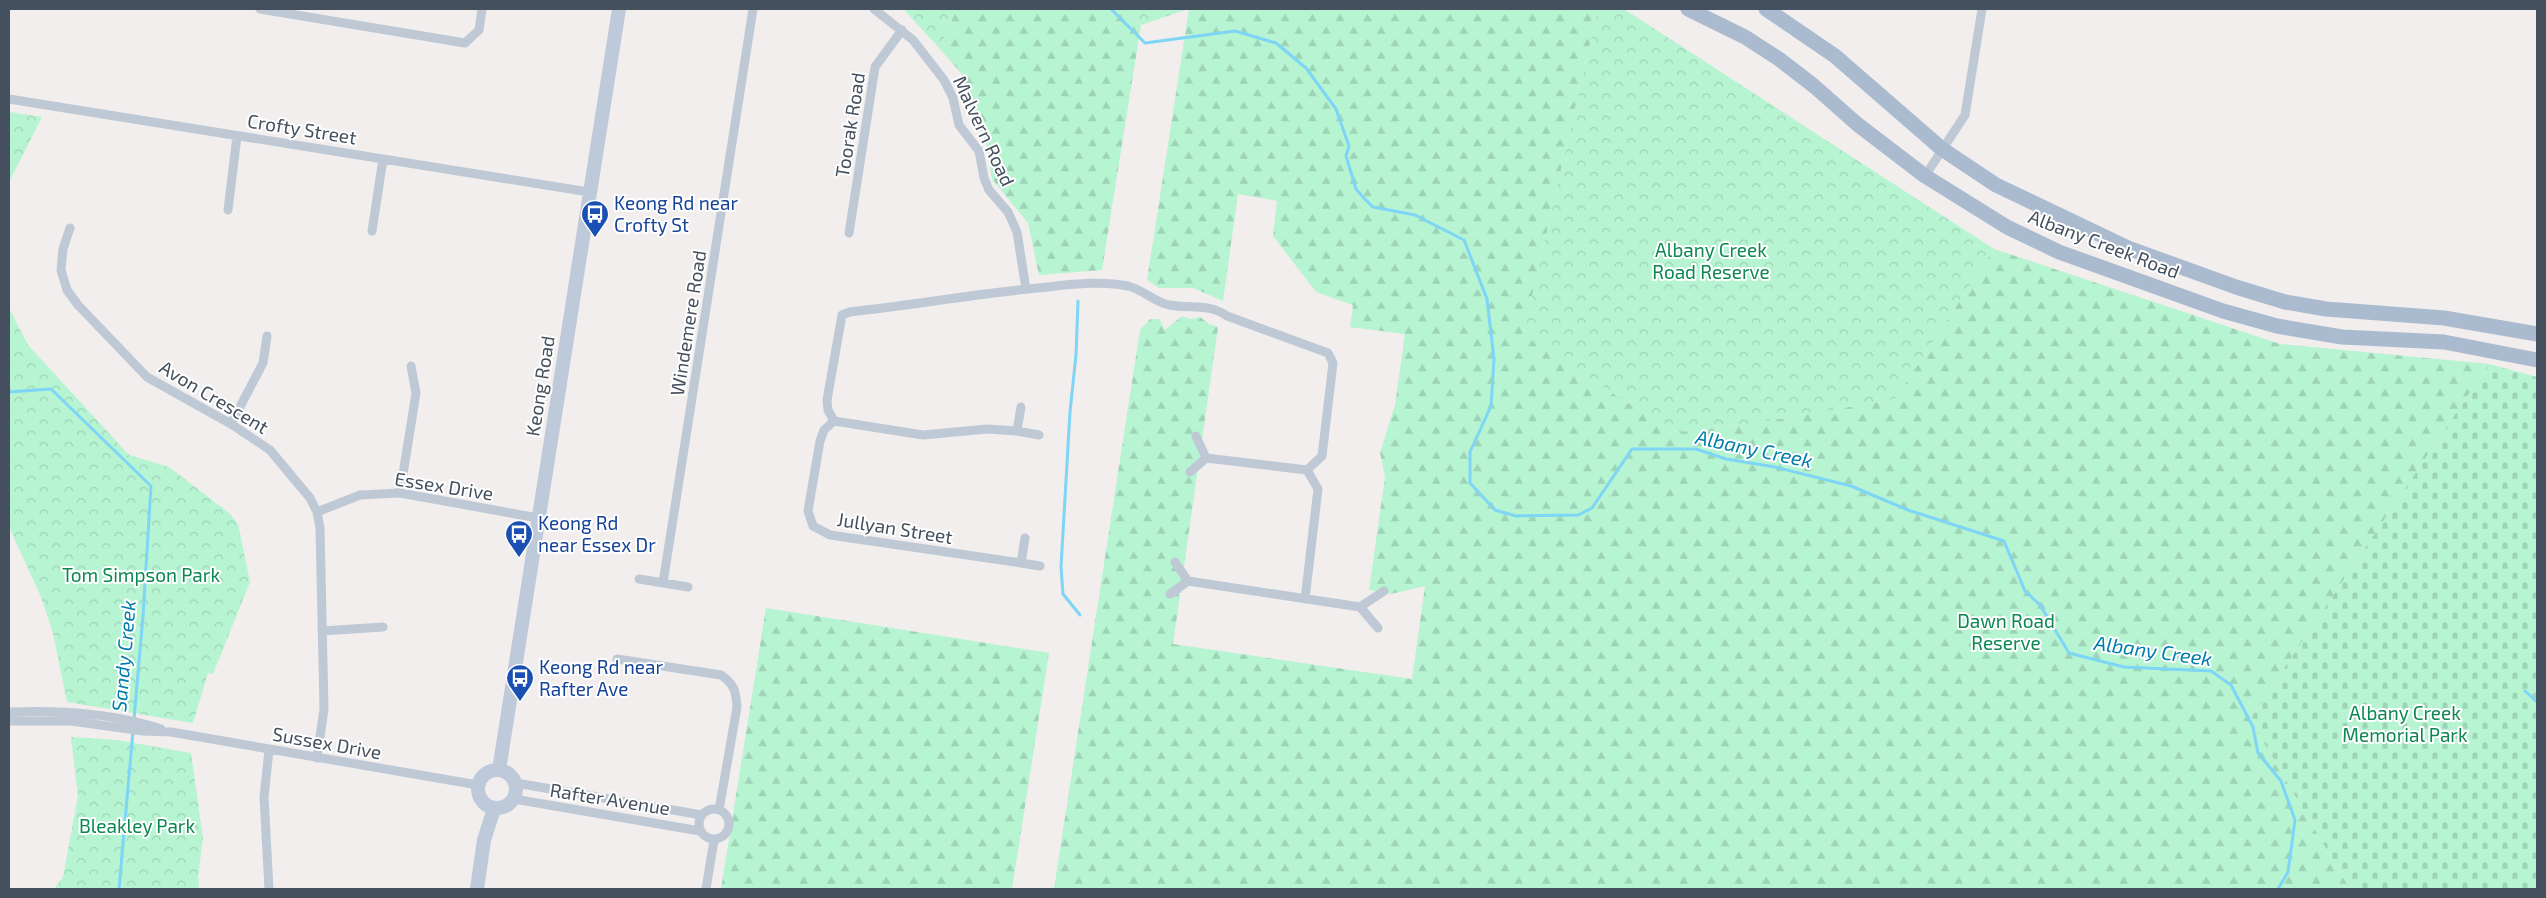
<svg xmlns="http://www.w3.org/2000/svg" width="2546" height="898" font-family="'Exo 2',sans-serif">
<defs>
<pattern id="forest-firs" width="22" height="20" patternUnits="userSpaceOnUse" patternTransform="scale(1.25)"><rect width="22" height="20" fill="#b6f4d2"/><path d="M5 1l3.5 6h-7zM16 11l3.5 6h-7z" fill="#9ed3b7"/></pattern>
<pattern id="cemetery-stones" width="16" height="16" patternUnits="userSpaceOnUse" patternTransform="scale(1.25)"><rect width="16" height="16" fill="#b6f4d2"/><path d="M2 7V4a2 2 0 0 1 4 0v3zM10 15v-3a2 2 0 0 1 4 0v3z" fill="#9ed3b7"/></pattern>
<pattern id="park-crowns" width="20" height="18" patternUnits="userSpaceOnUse" patternTransform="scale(1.25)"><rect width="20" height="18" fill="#b6f4d2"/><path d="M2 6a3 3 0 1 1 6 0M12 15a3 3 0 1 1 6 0" fill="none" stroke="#9ed3b7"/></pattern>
</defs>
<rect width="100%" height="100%" fill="#f1eeed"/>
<path fill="url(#forest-firs)" d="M956,9H1113L1141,25L1102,270L1039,275L1028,223L992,179L986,142L971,108L961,73L940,49Z
M1189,9H1598L1523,336L1663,425L1678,432L1750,424L1895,399L1994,249L2280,344L2489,364L2250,719L2350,889H1054L1140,330L1150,319H1159L1165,330L1182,316L1191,319L1200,317L1209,324L1218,327L1173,644L1412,679L1425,586L1391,594L1369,590L1385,477L1380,453L1395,405L1405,334L1350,327L1353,305L1316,292L1273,236L1277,201L1238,194L1223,301L1193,288H1159L1147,280Z
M766,608L1049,653L1012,889H721Z"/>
<path fill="url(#cemetery-stones)" d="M2489,364L2537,377V889H2350L2250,719Z"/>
<path fill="url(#park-crowns)" d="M906,9H956L940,49L906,12Z
M1113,9H1188L1141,25Z
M1598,9H1624L1994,249L1895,399L1750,424L1678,432L1663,425L1523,336Z
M9,112L42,117L9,182Z
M9,308L28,345L129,455L169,467L229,513L238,524L250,582L213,674L208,673L193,723L67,702L53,633L41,597L9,527Z
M71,737L117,740L191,753L203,838L198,877L199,889H54L63,877L78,796Z"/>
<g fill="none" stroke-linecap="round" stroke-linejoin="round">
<path stroke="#7ed5f6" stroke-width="3" d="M1111,9L1145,43L1235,31L1276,43L1306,68L1336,109L1349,146L1346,156L1356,189L1363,197L1373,207L1415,215L1464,240L1487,299L1494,359L1491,406L1470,452V483L1495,510L1516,516L1578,515L1592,508L1632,449H1696L1726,459L1775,467L1851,486L1908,510L2004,541L2025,591L2040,605L2069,653L2124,667L2211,671L2231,685L2253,727L2258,753L2281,781L2295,820L2288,872L2278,889
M1078,301L1076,355L1070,412L1061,567L1063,594L1080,615
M9,392L51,389L151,486L143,616L134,719
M2525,691L2537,702
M119,889L133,731"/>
<path stroke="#bfc9d5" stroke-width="9" d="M260,9L465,43L479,30L482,9
M874,9L913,40L944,80L953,98L959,125L979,151L984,178L989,190L1008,212L1017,232L1026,289
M9,99L589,192
M1925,176L1965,115L1982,9
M228,210L237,136
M70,228L63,249L61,270L67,290L78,305L147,377L231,424L270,450L310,498L317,512L320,528L324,709L317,758
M372,231L383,159
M849,233L875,67L902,30
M1021,407L1017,431L1039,435
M834,421L923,435L987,429L1017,431
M231,424L263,363L267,336
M1206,458L1307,470
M1190,472L1206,458L1196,436
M400,493L416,393L411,366
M317,512L360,495L400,493L538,518
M1025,538L1021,563L1040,566
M1021,563L830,535L813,526L808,511L820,441L824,430L834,421L828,410L827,400L842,315L850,312C913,305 975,294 1038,288C1067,285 1100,280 1128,286C1144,290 1154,302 1169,305C1191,309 1209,303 1227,316L1328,353L1333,363L1322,456L1307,470L1318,489L1305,599
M639,579L688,587
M1188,581L1360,607
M663,583L753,9
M1170,594L1188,581L1175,562
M1378,628L1360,607L1384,591
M322,631L383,627
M617,659L721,675C734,684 736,691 737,707L719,810
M9,712C59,710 113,713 161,729
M9,721H71L143,731L171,732L478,785
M516,783L702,815
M514,799L700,831
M699 824a15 15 0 1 1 30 0a15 15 0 1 1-30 0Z
M269,889L264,797L269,750
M706,889L714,840"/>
<path stroke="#bec9d9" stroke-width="14" d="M478 789a19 19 0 1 1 38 0a19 19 0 1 1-38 0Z
M499,770L619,9
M477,889L484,840L494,809"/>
<path stroke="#aabbd0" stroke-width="15" d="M1688,9L1745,37L1779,59L1814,86L1857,124L1925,176L2007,227L2059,252L2223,311L2277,326L2342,337L2444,342L2537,360
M1766,9L1835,56L1942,149L1996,185L2128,248L2236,287L2285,302L2326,309L2444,318L2537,334"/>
</g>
<defs>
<g id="bus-pin" transform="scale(1.4375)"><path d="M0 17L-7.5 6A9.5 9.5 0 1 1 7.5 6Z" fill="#1a4fb4" stroke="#fff"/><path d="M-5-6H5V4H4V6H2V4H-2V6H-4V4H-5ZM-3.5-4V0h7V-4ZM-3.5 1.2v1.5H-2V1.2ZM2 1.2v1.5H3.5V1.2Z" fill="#fff"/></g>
</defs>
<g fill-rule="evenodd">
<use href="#bus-pin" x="595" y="214"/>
<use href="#bus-pin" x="519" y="534"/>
<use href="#bus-pin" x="520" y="678"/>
</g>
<g text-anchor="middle" stroke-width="4" stroke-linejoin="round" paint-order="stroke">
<g font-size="19" fill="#44505d" stroke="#fff">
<text transform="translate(850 125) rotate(-81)" y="7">Toorak Road</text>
<text transform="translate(302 129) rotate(9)" y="7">Crofty Street</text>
<text transform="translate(984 131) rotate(65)" y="7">Malvern Road</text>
<text transform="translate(2104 244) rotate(21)" y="7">Albany Creek Road</text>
<text transform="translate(688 323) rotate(-81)" y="7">Windemere Road</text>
<text transform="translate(540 386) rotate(-81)" y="7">Keong Road</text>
<text transform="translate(214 397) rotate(31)" y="7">Avon Crescent</text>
<text transform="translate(444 486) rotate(9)" y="7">Essex Drive</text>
<text transform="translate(895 528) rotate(9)" y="7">Jullyan Street</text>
<text transform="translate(327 743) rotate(10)" y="7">Sussex Drive</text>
<text transform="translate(610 799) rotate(9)" y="7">Rafter Avenue</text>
</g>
<g font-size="19" fill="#164399" stroke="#fff" text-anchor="start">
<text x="614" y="210">Keong Rd near<tspan x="614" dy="22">Crofty St</tspan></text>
<text x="538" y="530">Keong Rd<tspan x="538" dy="22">near Essex Dr</tspan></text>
<text x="539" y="674">Keong Rd near<tspan x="539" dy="22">Rafter Ave</tspan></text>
</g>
<g font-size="19" fill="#0c8752" stroke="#fff">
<text x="1711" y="257">Albany Creek<tspan x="1711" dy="22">Road Reserve</tspan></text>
<text x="141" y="582">Tom Simpson Park</text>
<text x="2006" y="628">Dawn Road<tspan x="2006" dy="22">Reserve</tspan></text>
<text x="2405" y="720">Albany Creek<tspan x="2405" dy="22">Memorial Park</tspan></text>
<text x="137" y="833">Bleakley Park</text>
</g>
<g font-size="20" font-style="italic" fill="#017cac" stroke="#fff">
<text transform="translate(1754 449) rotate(12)" y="7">Albany Creek</text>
<text transform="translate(2153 651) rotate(8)" y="7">Albany Creek</text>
<text transform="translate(124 656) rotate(-85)" y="7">Sandy Creek</text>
</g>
</g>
<rect width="2546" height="898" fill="none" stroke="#44505d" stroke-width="20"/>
</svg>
